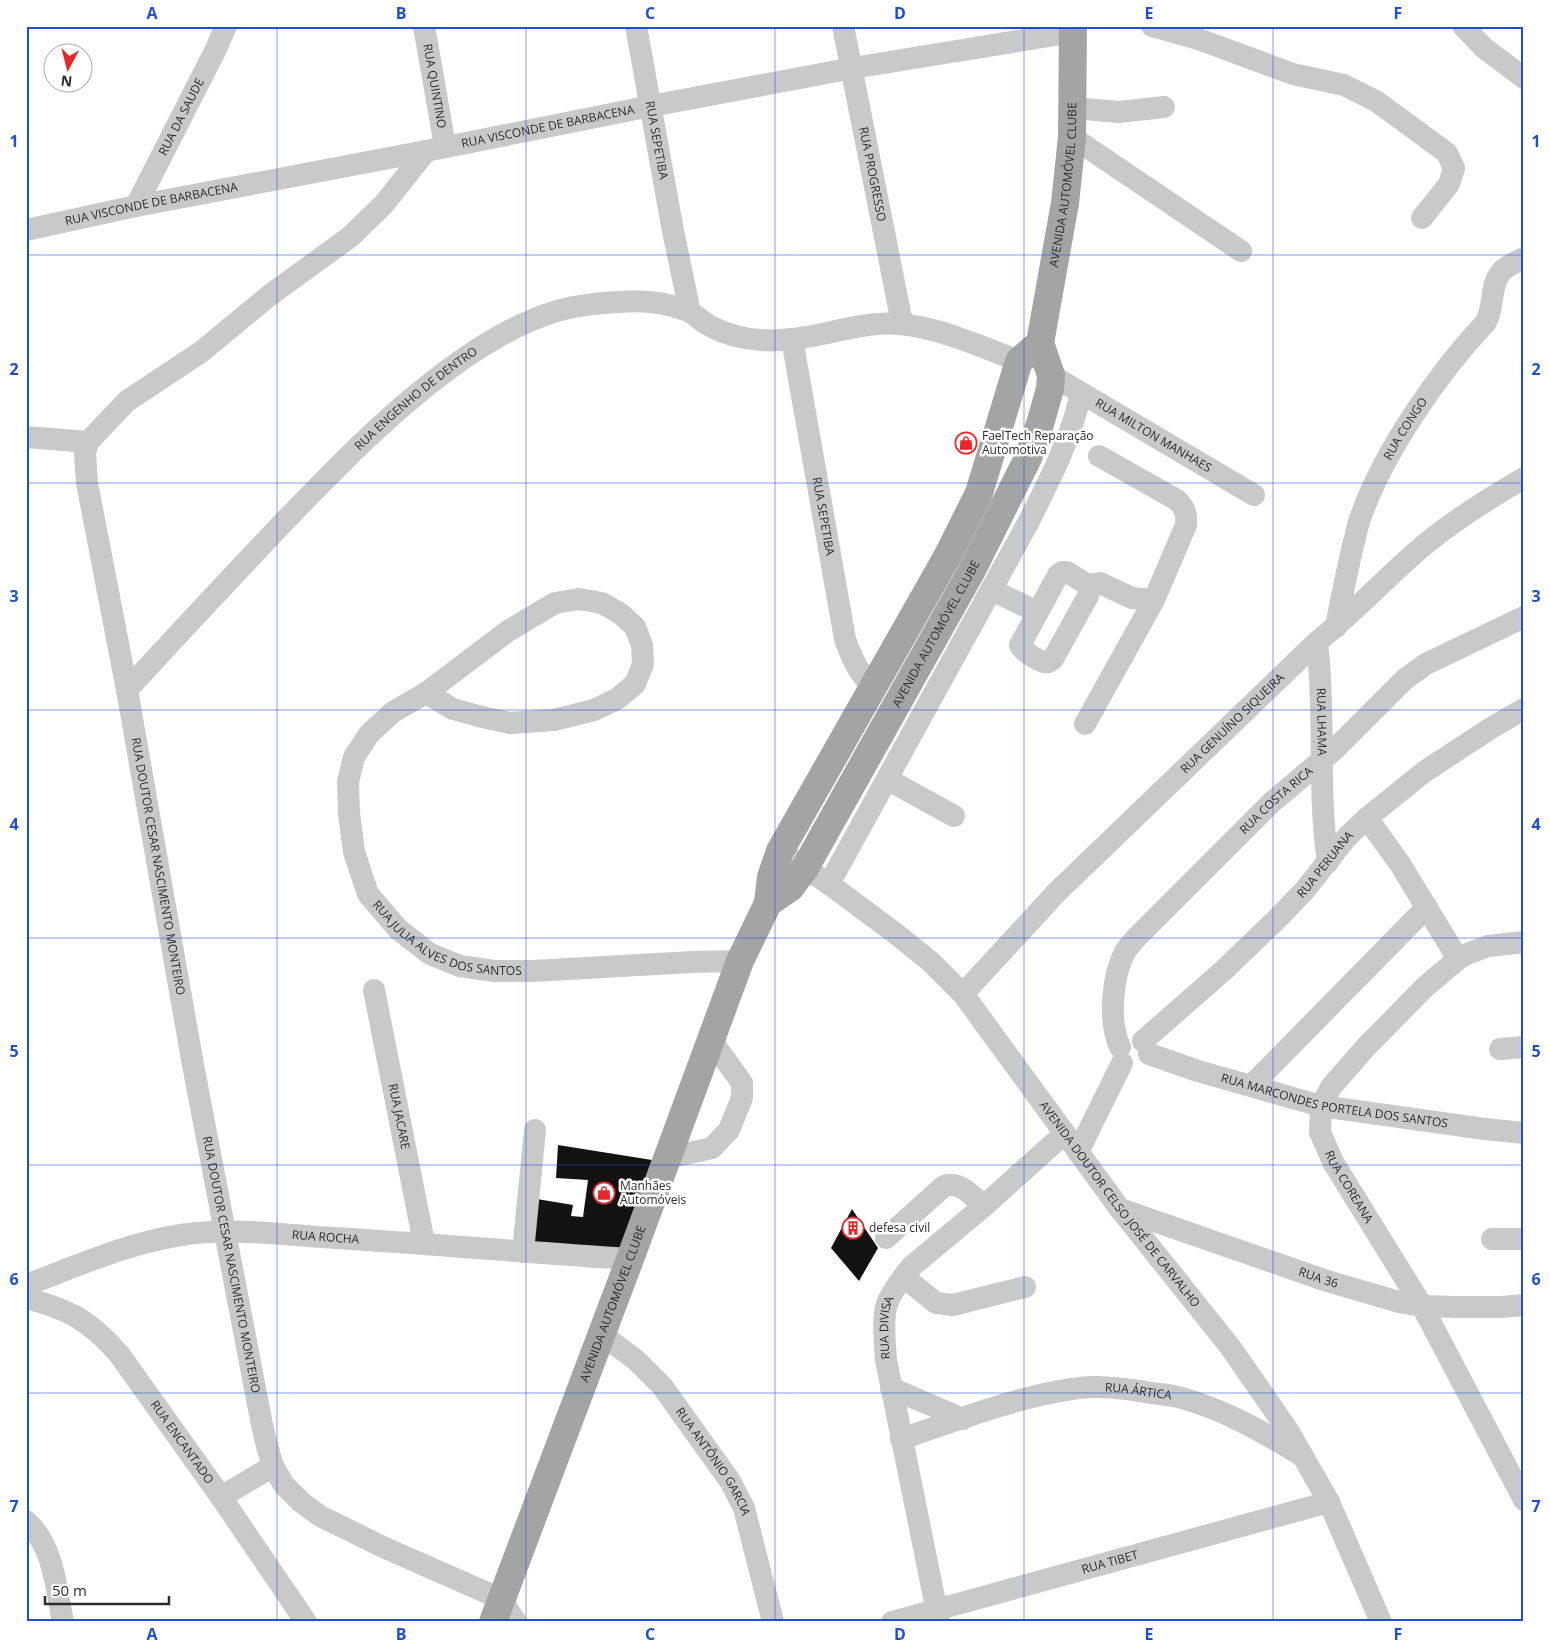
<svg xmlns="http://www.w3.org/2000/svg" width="1550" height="1648" font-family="'Open Sans',sans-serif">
<rect width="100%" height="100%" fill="#fff"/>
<path fill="#131313" d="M558,1145L652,1160L621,1251L530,1243L537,1199L573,1205L571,1216L583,1217L588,1180L556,1178Z
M852,1209L878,1248L859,1281L831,1248Z"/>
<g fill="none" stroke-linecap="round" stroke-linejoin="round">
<g stroke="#c9c9c9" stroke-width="22">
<path id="s1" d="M424,26L445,146"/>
<path id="s2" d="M636,26L673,231L690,312"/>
<path id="s3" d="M843,26L902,323"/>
<path d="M1152,26L1198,39L1293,74L1344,85L1376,101L1447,153L1454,168L1449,184L1422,218"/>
<path d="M1463,26L1484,48L1524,78"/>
<path d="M1072,108L1119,112L1164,107"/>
<path d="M1072,137L1241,251"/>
<path id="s4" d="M426,151L384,204L350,237L270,295L201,352L127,401L88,442L85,453L87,483L127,690L193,1065L262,1425L267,1446L273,1466L284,1485L301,1502L320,1516L383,1547L501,1599L516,1622"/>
<path id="s5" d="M136,206L216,49L226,26"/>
<path id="s6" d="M26,230L136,206L426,151L651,106L853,68L1073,32"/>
<path id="s7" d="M792,339L845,639C852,658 858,673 873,687"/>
<path id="s8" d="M1051,375L1254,495"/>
<path d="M26,437L88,442"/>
<path d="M1062,572H1067L1088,585L1090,590L1088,596L1053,659C1050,661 1049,663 1045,662C1038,661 1022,651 1020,645L1058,575Z"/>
<path d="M1088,585L1100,583L1132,598L1154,600L1186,525C1187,514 1185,508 1177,500L1099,456"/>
<path d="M992,590L1037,612"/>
<path id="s9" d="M1336,627C1341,600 1347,572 1353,545C1356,536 1357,525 1361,516C1384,451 1439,372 1486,322C1495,306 1489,284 1503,270C1509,265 1517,261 1524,258"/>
<path id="s10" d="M1317,642C1326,715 1317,789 1328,862"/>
<path id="s11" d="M127,690C177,635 228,581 279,527C337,467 394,407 463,359C492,339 523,321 557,311C577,305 600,303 620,302C643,300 667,303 688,311C696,315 702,322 710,326C725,334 744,339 761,340C800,343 838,328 876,324C922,319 976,345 1019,361"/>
<path id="s12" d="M426,693L453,709L482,717L510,723L554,720L594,710L617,699L635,684L643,664L642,645L635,627L621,614L602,603L579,599L555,603L508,631L426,693L393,712L369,734L354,757L348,782L349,813L354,852L368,894L398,929L430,954L460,966L494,971H533L692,962L740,961"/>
<path d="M1085,724L1154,600"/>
<path d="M887,779L954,816"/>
<path d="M1367,818L1400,864L1458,959"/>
<path id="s13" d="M780,851L829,884L895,933L931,962L963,994L1120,1209L1231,1348L1289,1432L1329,1502L1381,1622"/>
<path d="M829,884L1028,523C1049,481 1071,439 1081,393"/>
<path id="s14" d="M1524,942L1488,946L1467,954L1458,959L1425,987L1366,1047L1331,1087L1321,1106L1320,1132L1333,1162L1422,1306L1524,1500"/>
<path id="s15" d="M374,990L424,1243"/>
<path id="s16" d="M963,994L1056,893L1317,642C1352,614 1383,581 1416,552C1449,523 1486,500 1524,478"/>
<path id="s17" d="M1143,1041L1224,970L1276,920L1304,891L1347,837L1367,818L1424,772L1491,728L1524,709"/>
<path id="s18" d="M1120,1047C1108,1021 1112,975 1126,950C1129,946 1133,942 1136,938L1271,803L1335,749L1405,679L1426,664L1524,617"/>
<path d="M1500,1049L1524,1047"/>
<path id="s19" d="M1149,1054L1198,1071L1321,1106L1485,1129L1524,1133"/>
<path d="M1252,1085L1427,907"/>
<path d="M1078,1152L1122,1063"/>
<path d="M667,1158L712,1148L729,1130L742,1098V1083L711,1040"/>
<path id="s20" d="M1120,1209L1324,1280L1399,1302L1422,1306L1456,1307H1502L1524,1305"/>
<path d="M886,1238L944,1186C961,1181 972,1196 984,1206"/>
<path d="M1492,1239H1524"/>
<path d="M523,1252L535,1130"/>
<path d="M904,1277L936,1303L953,1305L1025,1287"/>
<path id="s21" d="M26,1285C77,1266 128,1243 181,1235C232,1227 285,1235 336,1238C434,1244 532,1253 630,1259"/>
<path id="s22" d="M26,1298C70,1310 89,1320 119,1354L221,1497L306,1622"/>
<path id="s23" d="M601,1334L636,1360L662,1386L730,1481L744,1508L773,1622"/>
<path d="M891,1388L963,1419"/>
<path id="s24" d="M901,1439C955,1421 1016,1397 1072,1389C1095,1385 1118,1388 1140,1391C1154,1394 1169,1394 1182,1398C1227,1411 1261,1431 1301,1455"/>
<path d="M221,1497L273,1466"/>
<path d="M26,1521C54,1546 56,1588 63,1622"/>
<path id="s25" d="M892,1622L1329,1502"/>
<path id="s26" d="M939,1622L886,1360C885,1345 882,1318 887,1304C891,1292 903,1277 911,1267L984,1206L1064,1134"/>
</g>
<g stroke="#a4a4a4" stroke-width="28">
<path id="s27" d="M768,903L790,888L805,868L971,572L1028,458L1040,424L1050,389L1051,375L1040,343L1065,203L1072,137L1073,26"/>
<path id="s28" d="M493,1622L630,1259L740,961L768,903L771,877L780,851L947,557L979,493L1019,361L1040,343"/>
</g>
</g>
<path fill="none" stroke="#1d4ed8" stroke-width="1" stroke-opacity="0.55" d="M277,26V1622M526,26V1622M775,26V1622M1024,26V1622M1273,26V1622M26,255H1524M26,483H1524M26,710H1524M26,938H1524M26,1165H1524M26,1393H1524"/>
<defs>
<g id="shop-ring" transform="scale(1.125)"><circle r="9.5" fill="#fff" stroke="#ea262a" stroke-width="1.5"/><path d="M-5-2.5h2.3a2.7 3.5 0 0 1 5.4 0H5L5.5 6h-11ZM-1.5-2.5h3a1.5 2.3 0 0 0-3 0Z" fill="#ea262a"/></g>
<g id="building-ring" transform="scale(1.125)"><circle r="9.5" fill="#fff" stroke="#ea262a" stroke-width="1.5"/><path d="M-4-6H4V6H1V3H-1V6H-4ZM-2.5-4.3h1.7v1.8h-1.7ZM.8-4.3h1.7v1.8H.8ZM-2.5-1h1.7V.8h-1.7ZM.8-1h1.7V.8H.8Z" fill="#ea262a"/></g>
</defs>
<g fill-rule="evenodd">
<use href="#shop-ring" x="966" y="443"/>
<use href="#shop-ring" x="604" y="1193"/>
<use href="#building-ring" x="853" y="1228"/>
</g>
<g text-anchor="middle" stroke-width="5" stroke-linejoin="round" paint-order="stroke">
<g font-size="12" fill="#2c2c2c" stroke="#fff">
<text dy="4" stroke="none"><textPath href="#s1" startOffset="61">RUA QUINTINO</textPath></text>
<text dy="4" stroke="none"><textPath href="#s5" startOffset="100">RUA DA SAUDE</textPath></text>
<text dy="4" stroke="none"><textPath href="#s6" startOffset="532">RUA VISCONDE DE BARBACENA</textPath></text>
<text dy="4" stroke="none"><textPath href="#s2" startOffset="116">RUA SEPETIBA</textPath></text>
<text dy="4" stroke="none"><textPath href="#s3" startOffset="151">RUA PROGRESSO</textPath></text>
<text dy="4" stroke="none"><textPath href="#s27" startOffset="799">AVENIDA AUTOMÓVEL CLUBE</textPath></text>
<text dy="4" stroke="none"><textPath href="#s6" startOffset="128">RUA VISCONDE DE BARBACENA</textPath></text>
<text dy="4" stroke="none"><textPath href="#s11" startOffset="411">RUA ENGENHO DE DENTRO</textPath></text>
<text dy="4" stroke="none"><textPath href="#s9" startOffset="212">RUA CONGO</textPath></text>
<text dy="4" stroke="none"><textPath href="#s8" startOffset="119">RUA MILTON MANHAES</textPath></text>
<text dy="4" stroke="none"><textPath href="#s7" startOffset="180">RUA SEPETIBA</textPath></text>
<text dy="4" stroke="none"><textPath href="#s27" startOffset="320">AVENIDA AUTOMÓVEL CLUBE</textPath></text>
<text dy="4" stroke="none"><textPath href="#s10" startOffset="80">RUA LHAMA</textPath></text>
<text dy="4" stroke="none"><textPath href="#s16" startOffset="382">RUA GENUÍNO SIQUEIRA</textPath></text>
<text dy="4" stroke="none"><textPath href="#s18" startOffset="312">RUA COSTA RICA</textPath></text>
<text dy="4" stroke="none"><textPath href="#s17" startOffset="254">RUA PERUANA</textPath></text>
<text dy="4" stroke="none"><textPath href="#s4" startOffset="880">RUA DOUTOR CESAR NASCIMENTO MONTEIRO</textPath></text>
<text dy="4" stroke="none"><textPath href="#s12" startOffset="865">RUA JULIA ALVES DOS SANTOS</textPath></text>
<text dy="4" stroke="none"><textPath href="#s19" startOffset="192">RUA MARCONDES PORTELA DOS SANTOS</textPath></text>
<text dy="4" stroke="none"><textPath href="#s15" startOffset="129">RUA JACARE</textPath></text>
<text dy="4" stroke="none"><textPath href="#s14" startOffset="359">RUA COREANA</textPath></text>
<text dy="4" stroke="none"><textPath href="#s13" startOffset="495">AVENIDA DOUTOR CELSO JOSÉ DE CARVALHO</textPath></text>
<text dy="4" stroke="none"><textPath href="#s21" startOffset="308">RUA ROCHA</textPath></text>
<text dy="4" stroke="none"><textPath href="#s4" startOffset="1285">RUA DOUTOR CESAR NASCIMENTO MONTEIRO</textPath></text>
<text dy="4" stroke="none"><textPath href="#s20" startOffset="210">RUA 36</textPath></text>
<text dy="4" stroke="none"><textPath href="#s28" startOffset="340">AVENIDA AUTOMÓVEL CLUBE</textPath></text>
<text dy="4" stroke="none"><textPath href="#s26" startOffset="300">RUA DIVISA</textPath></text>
<text dy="4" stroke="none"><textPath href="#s24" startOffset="245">RUA ÁRTICA</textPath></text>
<text dy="4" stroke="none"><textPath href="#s22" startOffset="219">RUA ENCANTADO</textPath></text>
<text dy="4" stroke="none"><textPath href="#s23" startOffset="172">RUA ANTÔNIO GARCIA</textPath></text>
<text dy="4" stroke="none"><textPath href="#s25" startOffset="226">RUA TIBET</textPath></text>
</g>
<g font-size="12" fill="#2c2c2c" stroke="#fff" text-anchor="start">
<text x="982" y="440">FaelTech Reparação<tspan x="982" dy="14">Automotiva</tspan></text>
<text x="620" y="1190">Manhães<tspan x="620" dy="14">Automóveis</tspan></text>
<text x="869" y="1232">defesa civil</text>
</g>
</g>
<rect width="1550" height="1648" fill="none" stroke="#ffffff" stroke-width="55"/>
<g transform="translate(68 68) rotate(187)"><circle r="24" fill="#ffffff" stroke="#ababab"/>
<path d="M0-4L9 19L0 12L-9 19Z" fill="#ea262a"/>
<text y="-8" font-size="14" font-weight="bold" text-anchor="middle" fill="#2c2c2c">N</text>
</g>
<path d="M45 1596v8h124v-8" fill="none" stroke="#2c2c2c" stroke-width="2.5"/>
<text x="52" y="1596" font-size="15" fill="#2c2c2c" stroke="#ffffff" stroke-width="4" paint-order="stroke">50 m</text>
<rect x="28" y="28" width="1494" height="1592" fill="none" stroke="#1d4ed8" stroke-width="2"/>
<g font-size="16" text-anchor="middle" font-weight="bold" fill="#1d4ed8">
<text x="152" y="19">A</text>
<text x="401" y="19">B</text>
<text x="650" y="19">C</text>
<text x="900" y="19">D</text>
<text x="1149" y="19">E</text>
<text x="1398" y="19">F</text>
<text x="14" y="147">1</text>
<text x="1536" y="147">1</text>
<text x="14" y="375">2</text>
<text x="1536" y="375">2</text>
<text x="14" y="602">3</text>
<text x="1536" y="602">3</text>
<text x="14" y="830">4</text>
<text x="1536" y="830">4</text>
<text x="14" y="1057">5</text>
<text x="1536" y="1057">5</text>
<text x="14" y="1285">6</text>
<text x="1536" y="1285">6</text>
<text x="14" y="1512">7</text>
<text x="1536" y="1512">7</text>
<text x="152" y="1640">A</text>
<text x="401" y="1640">B</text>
<text x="650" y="1640">C</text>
<text x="900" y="1640">D</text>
<text x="1149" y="1640">E</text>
<text x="1398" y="1640">F</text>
</g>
</svg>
